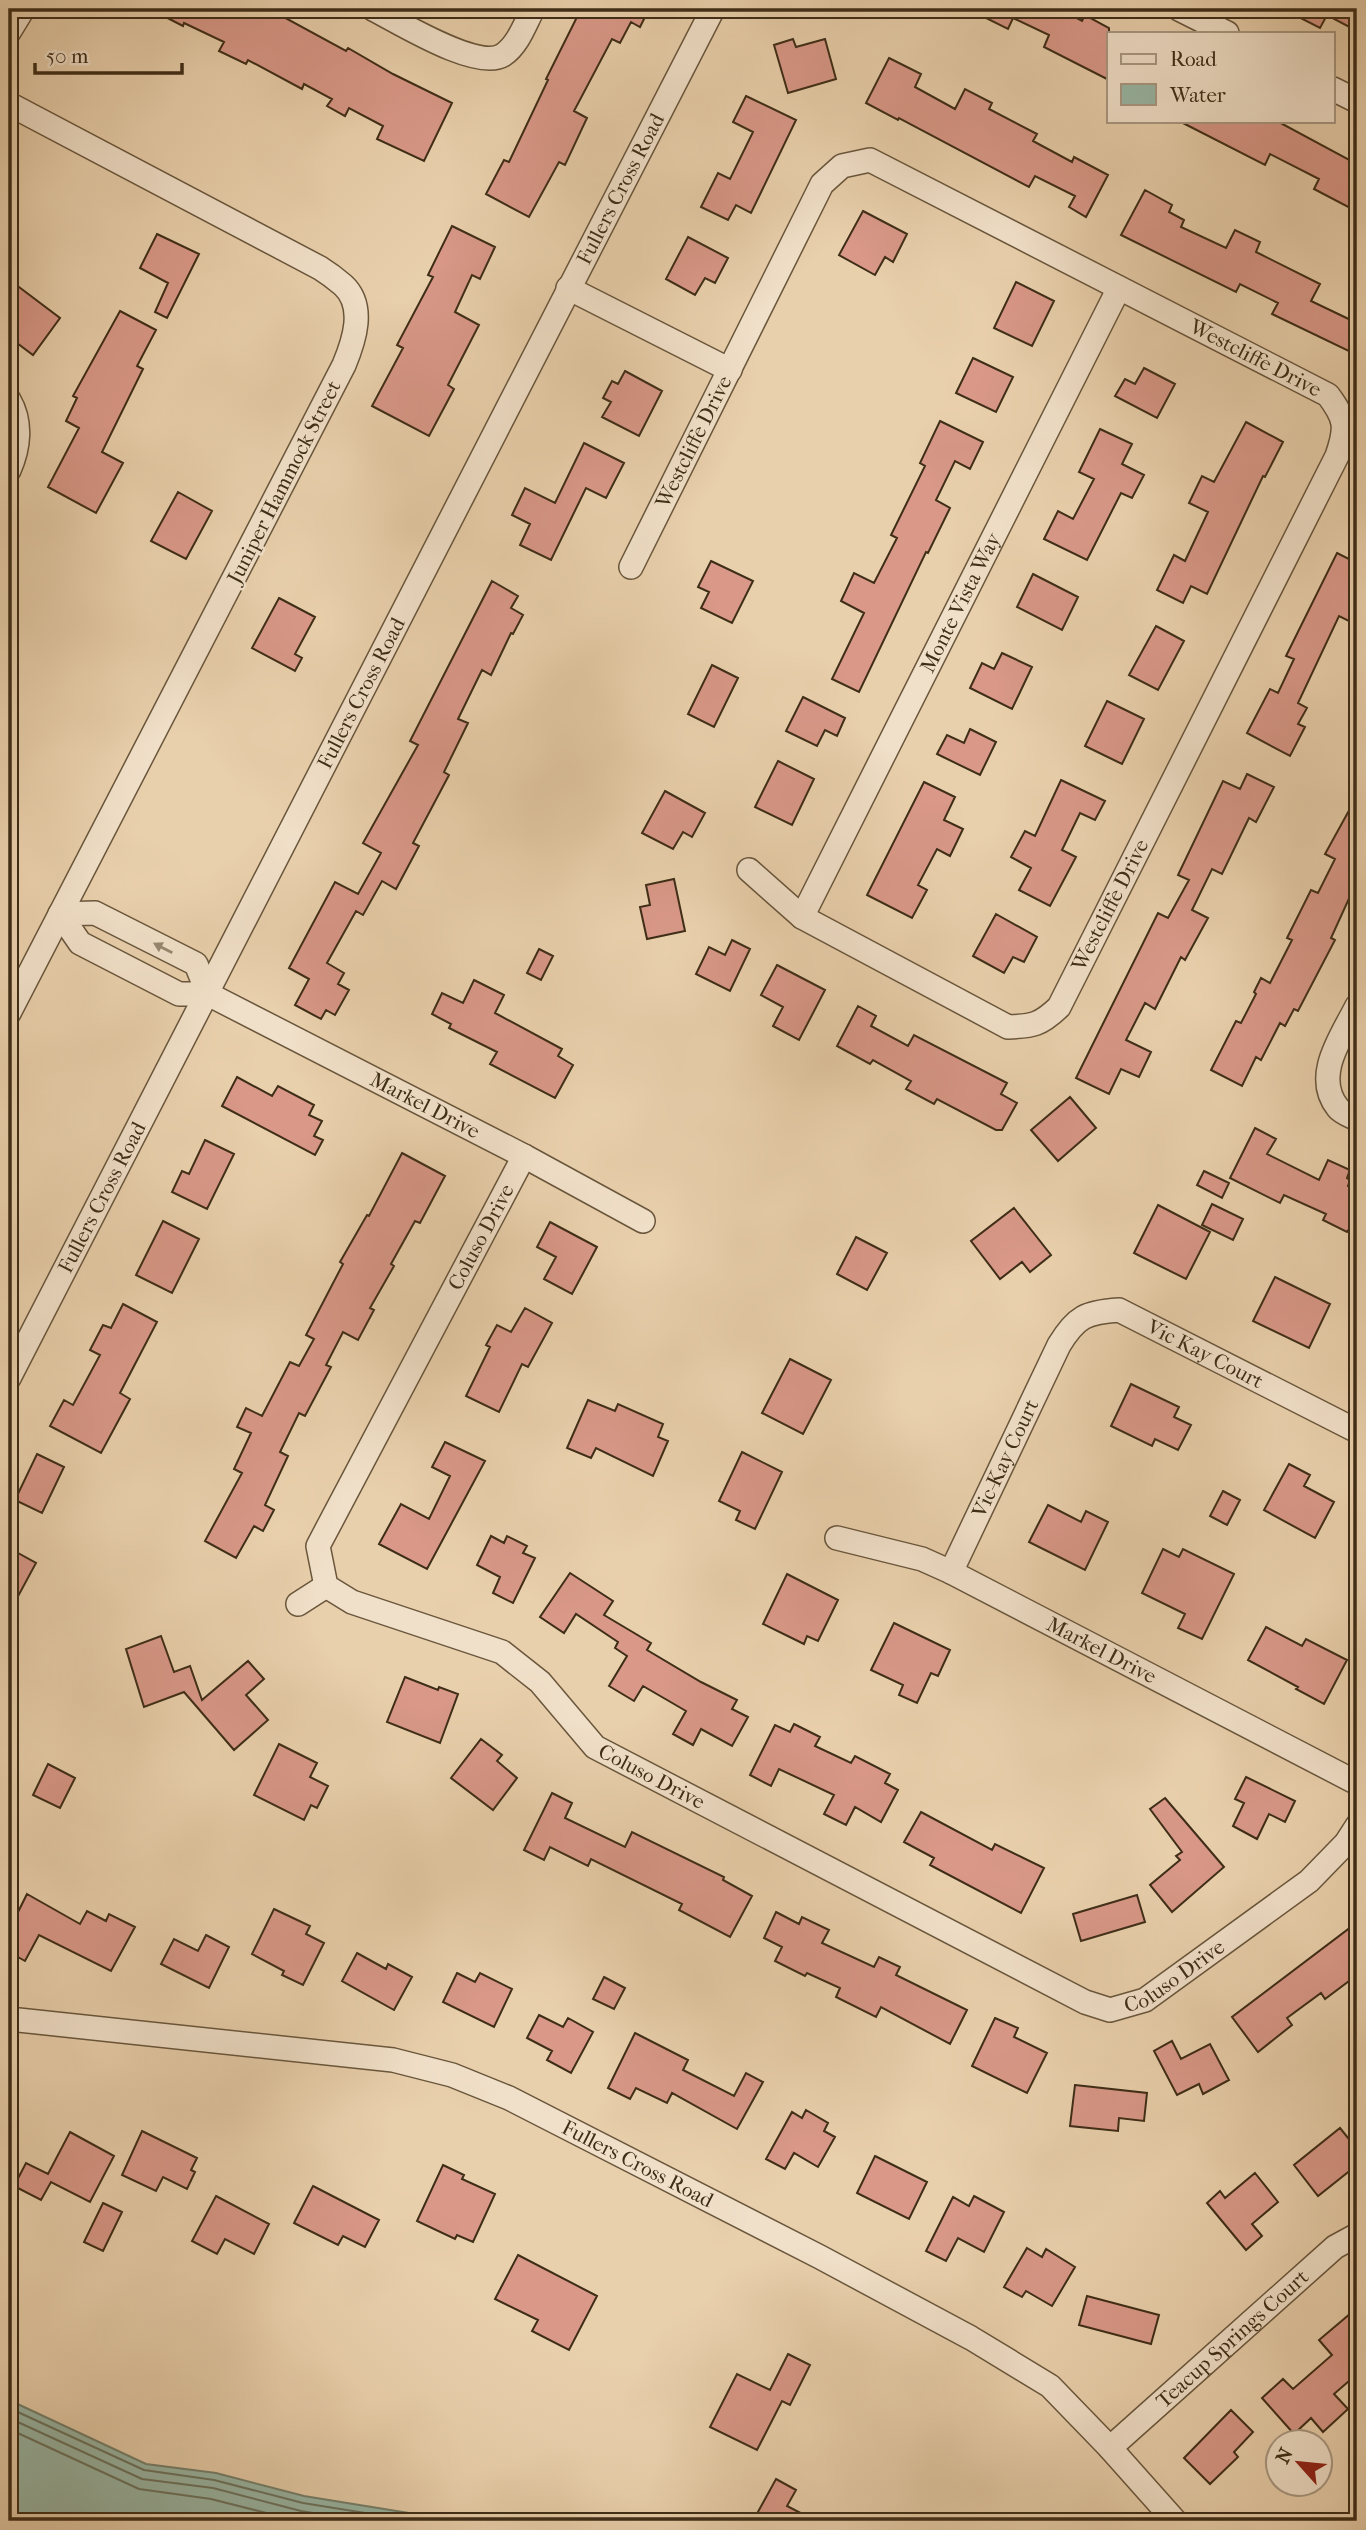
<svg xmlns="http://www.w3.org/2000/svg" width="1366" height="2530" font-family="'IM FELL French Canon',serif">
<rect width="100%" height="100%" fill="#e9d0ac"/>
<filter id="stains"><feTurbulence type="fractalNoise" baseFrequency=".00286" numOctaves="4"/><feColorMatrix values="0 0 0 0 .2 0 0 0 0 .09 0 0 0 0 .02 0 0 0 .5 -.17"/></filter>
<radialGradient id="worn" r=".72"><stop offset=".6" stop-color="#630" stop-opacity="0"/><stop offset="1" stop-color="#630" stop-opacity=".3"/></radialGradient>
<path fill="#98b7a6" stroke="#74806d" stroke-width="2" d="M9,2400L146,2464L216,2473L304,2496L415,2514L438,2521H9Z"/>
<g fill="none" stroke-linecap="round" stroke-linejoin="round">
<path stroke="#6b725e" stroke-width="2" d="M9,2408L144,2470L214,2480L303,2503L415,2521
M9,2418L142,2479L213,2488L301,2511L361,2521
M9,2429L139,2489L211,2499L298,2521"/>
</g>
<path fill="#d99888" stroke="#3e2d17" stroke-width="2" d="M150,9H269L346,51L348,48L393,74L452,103L424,161L377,139L383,126L349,108L345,116L327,106L332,99L304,84L302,89L248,60L246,64L219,51L224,42L184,23L183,26Z
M581,9H649L640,27L631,22L620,43L612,39L574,111L587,118L565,165L559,162L529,217L486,194L504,160L509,162L548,80L546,79Z
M968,9H1060L1082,21L1085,15L1109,28V80L1044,47L1049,35L1013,18L1008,29Z
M1283,9H1357V31L1327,15L1320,28Z
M793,39L796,47L825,39L836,79L788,93L774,45Z
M889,58L921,74L915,87L955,109L965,89L992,103L989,109L1037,134L1033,141L1072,162L1074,157L1108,175L1086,217L1069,207L1075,196L1035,176L1029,187L899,118L898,120L866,103Z
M746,96L796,120L751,213L736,205L728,220L701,207L718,173L730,179L753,132L733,122Z
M1179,121H1277L1357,164V200L1352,209L1314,189L1319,179L1270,154L1265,165Z
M1145,190L1172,205L1169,212L1184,220L1181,227L1226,248L1235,230L1260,242L1256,252L1320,284L1311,301L1357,323V355L1272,314L1278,303L1240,284L1236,292L1121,235Z
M863,211L907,234L893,262L885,257L875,275L839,255Z
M452,226L495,247L480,279L472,275L455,312L479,325L448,385L454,389L429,436L372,406L403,348L397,345L433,277L428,275Z
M157,234L199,254L167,318L155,312L168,283L140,268Z
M688,237L728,258L715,283L705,278L695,295L666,279Z
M1016,282L1054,301L1032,346L994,328Z
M15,284L60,318L33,355L9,337V293Z
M120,311L156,330L137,366L143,369L102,452L123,463L96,513L48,487L79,428L66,421L77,398L73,396Z
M973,358L1013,377L996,412L956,393Z
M1144,368L1175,384L1157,418L1115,396L1125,379L1135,384Z
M625,371L662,391L639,436L602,417L611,402L603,398L612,381L618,384Z
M940,421L983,442L970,469L955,461L936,500L950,508L928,553L926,552L859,692L832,679L864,613L841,601L854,573L874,583L897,538L891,535L925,466L920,463Z
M1246,422L1283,442L1265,477L1263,476L1207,594L1191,586L1183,603L1157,590L1174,555L1185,561L1208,512L1189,503L1202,476L1214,482Z
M1100,429L1132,444L1122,464L1144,475L1132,498L1121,493L1087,560L1044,539L1058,511L1073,519L1094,479L1079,472Z
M584,443L624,463L606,498L586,488L551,560L520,545L530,524L512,515L525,488L555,503Z
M178,492L212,511L186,559L151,541Z
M1337,553L1357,563V625L1339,616L1298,703L1307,708L1298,724L1305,727L1290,756L1247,733L1270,689L1278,693L1294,659L1286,656Z
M711,561L753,581L732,623L701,608L709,592L698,587Z
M1033,574L1078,597L1062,630L1017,607Z
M492,581L518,596L511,608L523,615L513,634L511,633L491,675L482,670L458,719L468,723L444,772L449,775L413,843L419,846L396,889L382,881L363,915L356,911L327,963L344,973L338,984L349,990L335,1015L326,1010L321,1019L295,1005L309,979L289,968L335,882L358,894L381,853L363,843L418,745L410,741Z
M279,598L315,617L295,654L302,658L295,671L252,648Z
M1156,626L1184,641L1158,690L1129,675Z
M1002,653L1032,667L1012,709L970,688L982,663L994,669Z
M712,665L738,678L714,727L688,714Z
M803,697L845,718L837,736L825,730L817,746L786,731Z
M1107,701L1144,719L1122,764L1085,746Z
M970,729L996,742L980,775L937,754L947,735L964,743Z
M778,761L814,779L792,825L755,807Z
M1247,774L1274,787L1256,822L1249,818L1222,874L1212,869L1192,910L1208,918L1185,960L1181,957L1155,1009L1145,1003L1126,1040L1151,1052L1139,1077L1121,1069L1109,1094L1076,1078L1158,913L1168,918L1189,880L1178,875L1223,781L1240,789Z
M1061,780L1105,801L1095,820L1080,813L1062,850L1076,857L1050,906L1019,890L1031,868L1011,857L1025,831L1035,836Z
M924,782L955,797L944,820L963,829L950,856L937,849L918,885L927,890L912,918L867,895Z
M665,791L705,813L692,837L683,832L673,849L642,833Z
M1357,796V881L1331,938L1335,940L1298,1011L1294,1009L1285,1026L1280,1023L1261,1060L1256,1057L1242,1086L1211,1070L1236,1021L1241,1023L1256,994L1254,992L1261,978L1270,983L1292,940L1287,938L1311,890L1318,893L1335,859L1325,854Z
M674,879L685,931L647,939L640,907L650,905L646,885Z
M996,914L1037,937L1024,962L1013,957L1004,973L973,956Z
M732,940L750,949L730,991L696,974L709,947L725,955Z
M539,949L553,956L541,980L527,973Z
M777,965L825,990L799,1040L773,1026L783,1007L761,995Z
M474,980L504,995L495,1013L562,1049L558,1056L573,1065L555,1098L490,1064L497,1052L449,1028L451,1024L432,1014L442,993L463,1003Z
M858,1006L876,1016L871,1026L908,1046L914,1035L1007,1083L1001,1094L1017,1103L1002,1130H996L937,1099L934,1104L906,1089L911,1081L873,1060L870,1064L837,1046Z
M237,1077L272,1096L278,1086L314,1105L309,1115L322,1121L314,1136L323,1140L315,1155L222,1106Z
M1070,1097L1096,1128L1058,1161L1031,1130Z
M1255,1128L1276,1139L1267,1154L1319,1180L1328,1160L1350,1170L1347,1178L1350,1180L1348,1186L1357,1191V1233L1349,1229L1347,1232L1323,1220L1326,1214L1284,1195L1280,1203L1230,1178Z
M205,1140L234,1154L207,1209L172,1192L182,1171L189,1174Z
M402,1153L445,1176L420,1223L415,1221L391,1264L394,1266L370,1308L374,1310L358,1340L343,1332L326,1365L331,1367L305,1416L299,1413L280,1452L288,1456L265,1505L274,1510L263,1531L254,1526L236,1558L205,1541L242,1473L234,1469L251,1433L237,1427L246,1408L262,1416L290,1362L299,1366L314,1339L306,1335L343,1264L340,1262L367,1215L369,1216Z
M1204,1171L1229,1183L1222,1198L1197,1185Z
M1212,1204L1243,1219L1233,1240L1202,1225Z
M1158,1205L1210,1232L1186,1279L1134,1253Z
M1014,1208L1051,1255L1030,1272L1022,1262L1000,1279L971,1241Z
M163,1221L199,1239L172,1293L136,1275Z
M550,1222L597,1247L572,1294L544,1279L556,1257L537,1247Z
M856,1237L887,1253L867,1290L837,1274Z
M1275,1277L1330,1304L1309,1348L1253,1321Z
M123,1304L157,1322L120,1393L130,1399L101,1453L50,1426L64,1400L73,1405L100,1355L90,1350L103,1325L111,1328Z
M525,1308L552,1323L528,1367L522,1364L499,1412L466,1396L490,1347L486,1345L497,1325L511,1332Z
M790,1359L831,1380L803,1434L762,1413Z
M1131,1384L1179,1407L1174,1417L1191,1425L1178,1450L1155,1439L1152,1446L1111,1426Z
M588,1400L615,1411L618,1404L663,1424L658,1437L668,1441L653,1476L596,1448L591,1458L567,1448Z
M445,1442L485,1461L427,1569L379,1544L401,1504L429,1519L450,1476L432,1467Z
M742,1452L782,1472L755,1529L736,1520L740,1511L719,1501Z
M37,1454L64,1467L42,1513L15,1500Z
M1289,1464L1310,1475L1304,1486L1334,1502L1315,1538L1264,1510Z
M1223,1491L1240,1500L1227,1525L1210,1516Z
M1048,1505L1081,1522L1086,1511L1108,1522L1085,1570L1029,1542Z
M491,1536L504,1543L507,1536L527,1546L523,1553L535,1558L513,1603L493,1593L500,1577L477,1565Z
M9,1548L36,1563L9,1613Z
M1163,1549L1179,1557L1183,1549L1234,1574L1202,1639L1178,1628L1185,1614L1142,1593Z
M570,1573L613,1601L604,1615L651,1643L647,1650L701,1682L737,1700L732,1709L748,1717L732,1746L701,1729L693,1745L673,1734L686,1711L643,1686L634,1701L609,1686L627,1656L615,1648L618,1642L576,1614L564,1633L540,1617Z
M787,1574L838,1600L818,1641L807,1636L804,1644L763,1624Z
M894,1623L950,1650L938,1676L931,1673L917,1703L899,1695L903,1685L871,1670Z
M1266,1627L1302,1646L1306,1639L1347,1660L1324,1704L1296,1689L1298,1687L1248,1660Z
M161,1636L174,1672L190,1666L202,1700L248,1661L264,1679L246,1695L268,1720L234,1750L184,1692L144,1707L126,1649Z
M405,1677L438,1690L439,1687L458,1694L440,1743L387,1722Z
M794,1724L820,1737L815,1746L851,1763L855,1756L890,1774L885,1783L898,1790L881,1822L855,1807L846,1825L824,1814L834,1795L779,1769L771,1786L750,1775L775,1725L790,1732Z
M481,1739L502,1755L497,1761L517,1778L493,1810L451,1778Z
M279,1744L317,1763L310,1777L328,1786L317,1808L311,1805L304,1820L254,1795Z
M48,1764L75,1778L60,1808L33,1795Z
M1246,1777L1295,1801L1285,1822L1269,1814L1257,1839L1233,1826L1244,1803L1235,1799Z
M552,1793L572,1803L565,1818L625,1847L632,1832L724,1877L723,1880L752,1896L730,1937L679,1910L682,1904L591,1859L588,1866L550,1847L544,1860L524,1850Z
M1165,1798L1224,1867L1172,1912L1150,1885L1180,1860L1176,1856L1182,1852L1150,1809Z
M921,1812L992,1850L995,1844L1044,1868L1021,1913L930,1865L934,1858L904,1842Z
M27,1894L80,1924L87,1911L106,1921L109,1914L135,1927L111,1971L39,1935L25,1961L9,1952V1907L18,1912Z
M1137,1895L1145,1922L1081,1941L1073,1914Z
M274,1909L310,1926L306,1934L324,1943L303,1985L282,1975L284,1971L252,1954Z
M776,1912L799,1924L802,1917L829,1930L822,1943L874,1967L879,1957L900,1967L896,1975L967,2010L950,2044L881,2007L876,2017L836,1997L840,1988L807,1973L805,1976L775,1961L782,1947L764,1938Z
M1351,1927L1357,1935V1975L1325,1999L1321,1993L1287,2018L1292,2025L1258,2052L1232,2017Z
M206,1935L229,1947L209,1988L161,1964L174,1939L198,1951Z
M357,1953L386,1969L388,1964L412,1977L394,2010L342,1981Z
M457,1973L475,1982L480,1973L512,1989L494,2027L443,2002Z
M604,1977L625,1988L614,2009L593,1999Z
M539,2015L563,2027L568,2018L593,2032L571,2073L547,2060L552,2051L527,2038Z
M995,2018L1018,2028L1014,2037L1047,2053L1027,2093L972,2066Z
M635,2033L688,2060L683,2070L734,2096L746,2073L763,2082L737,2129L672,2093L667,2103L636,2088L630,2099L608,2088Z
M1172,2041L1181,2059L1210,2044L1229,2080L1203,2094L1199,2084L1177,2095L1154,2051Z
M1075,2085L1147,2093L1144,2121L1119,2118L1118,2131L1070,2126Z
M806,2110L828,2123L824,2131L835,2137L818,2167L794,2153L785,2169L766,2159L792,2112L802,2118Z
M1340,2128L1357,2149V2165L1318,2196L1294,2165Z
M142,2131L197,2158L191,2170L195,2172L187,2189L163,2177L156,2191L122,2175Z
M70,2132L114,2156L90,2202L51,2182L41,2200L14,2186L26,2163L48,2174Z
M875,2156L927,2182L909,2219L857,2193Z
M443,2165L464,2175L462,2179L495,2194L473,2242L457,2235L455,2239L417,2221Z
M1255,2173L1278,2202L1252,2224L1262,2236L1246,2250L1207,2203L1220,2191L1225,2198Z
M313,2186L379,2220L365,2247L343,2236L338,2245L294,2223Z
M216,2196L269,2224L254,2254L225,2239L217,2254L192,2241Z
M974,2196L1004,2212L984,2252L958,2238L946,2261L926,2251L953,2197L969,2206Z
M103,2203L122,2212L103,2251L84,2242Z
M1027,2248L1042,2257L1046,2249L1075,2267L1052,2306L1026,2291L1022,2297L1004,2287Z
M518,2255L597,2296L569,2350L532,2331L538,2320L495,2299Z
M1087,2296L1159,2315L1151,2344L1079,2325Z
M1357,2308V2374L1334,2394L1348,2409L1323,2432L1311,2418L1294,2434L1262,2398L1283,2379L1293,2389L1332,2355L1319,2340Z
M788,2354L810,2365L790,2405L782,2401L757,2450L710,2427L737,2374L770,2390Z
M1231,2410L1253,2432L1234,2452L1238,2457L1210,2484L1184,2458Z
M776,2479L796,2490L787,2506L816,2521H753Z"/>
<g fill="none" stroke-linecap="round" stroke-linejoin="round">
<g stroke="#69563c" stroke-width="26">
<g id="minor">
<path d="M373,9C399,22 477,71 503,55C518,45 525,24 533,9"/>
<path d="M1179,9L1227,33"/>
<path d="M9,32L23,9"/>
<path d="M1333,89L1357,101"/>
<path d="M9,104L320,268C328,273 336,279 343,285C366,306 354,341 344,365L9,1013"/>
<path d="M568,288L730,370"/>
<path d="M9,400C22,422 19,448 9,470"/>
<path id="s1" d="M631,567L822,184L842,166L870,160L1328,395C1346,419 1347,427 1337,456L1059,1007C1040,1025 1033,1026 1008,1027L802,917L749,870"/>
<path id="s2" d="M802,917L1119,288"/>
<path id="s3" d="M208,994L196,964L95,913L60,914L80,943L179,994H208L524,1156L643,1221"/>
<path d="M1357,1006C1342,1036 1312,1076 1338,1108C1342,1113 1351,1116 1357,1119"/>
<path id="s4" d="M524,1156L318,1546L326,1586L352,1602L502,1652L540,1682L595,1747L1085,2002L1110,2010L1145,2000L1309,1881L1346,1843L1357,1826"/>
<path id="s5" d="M9,1378L713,9"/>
<path id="s6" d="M837,1538L922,1559L951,1572L1357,1783"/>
<path id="s7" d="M951,1572L1059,1345C1076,1317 1086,1312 1119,1310L1357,1431"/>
<path d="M298,1604L326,1586"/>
<path id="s8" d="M9,2019L393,2060L452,2075L509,2098L820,2257L971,2338L1050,2386L1110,2448L1175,2521"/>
<path id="s9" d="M1110,2448L1335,2247L1357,2235"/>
</g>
</g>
<use href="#minor" stroke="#f1e0c9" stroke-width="23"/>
</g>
<defs><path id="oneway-solid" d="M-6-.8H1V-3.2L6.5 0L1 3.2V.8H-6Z" transform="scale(1.75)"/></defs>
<use fill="#988670" href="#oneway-solid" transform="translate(163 948) rotate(-153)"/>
<g text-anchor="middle" stroke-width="5" stroke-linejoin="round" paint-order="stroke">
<g font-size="21" fill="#3e2d17" stroke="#f1e0c9">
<text dy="7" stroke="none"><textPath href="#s5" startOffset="1337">Fullers Cross Road</textPath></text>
<text dy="7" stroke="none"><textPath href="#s1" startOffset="917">Westcliffe Drive</textPath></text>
<text dy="7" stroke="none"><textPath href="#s1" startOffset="140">Westcliffe Drive</textPath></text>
<text transform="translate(284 482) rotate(-63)" y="7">Juniper Hammock Street</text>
<text dy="7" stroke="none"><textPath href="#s2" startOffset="352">Monte Vista Way</textPath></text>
<text dy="7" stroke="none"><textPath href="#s5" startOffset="770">Fullers Cross Road</textPath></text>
<text transform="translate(1110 905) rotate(-63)" y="7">Westcliffe Drive</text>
<text dy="7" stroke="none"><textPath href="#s3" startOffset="600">Markel Drive</textPath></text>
<text dy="7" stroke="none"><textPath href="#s5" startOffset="203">Fullers Cross Road</textPath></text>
<text transform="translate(481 1237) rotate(-62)" y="7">Coluso Drive</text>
<text dy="7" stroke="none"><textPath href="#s7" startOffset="422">Vic Kay Court</textPath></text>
<text dy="7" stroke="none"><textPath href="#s7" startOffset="126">Vic-Kay Court</textPath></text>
<text dy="7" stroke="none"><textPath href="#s6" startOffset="289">Markel Drive</textPath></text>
<text dy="7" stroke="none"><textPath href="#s4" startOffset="868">Coluso Drive</textPath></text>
<text dy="7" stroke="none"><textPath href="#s4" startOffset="1456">Coluso Drive</textPath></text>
<text dy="7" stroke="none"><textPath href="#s8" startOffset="653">Fullers Cross Road</textPath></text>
<text dy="7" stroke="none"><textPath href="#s9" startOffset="164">Teacup Springs Court</textPath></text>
</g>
</g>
<rect width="1366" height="2530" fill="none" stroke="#e9d0ac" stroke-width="35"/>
<rect x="10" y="10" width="1345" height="2509" fill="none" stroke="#3e2d17" stroke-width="3.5"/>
<rect x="18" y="18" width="1331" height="2495" fill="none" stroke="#3e2d17" stroke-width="2"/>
<rect x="1107" y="32" width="228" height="91" fill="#f1e0c9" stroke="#a99882" stroke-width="2"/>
<rect x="1121" y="54" width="35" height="10" fill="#f1e0c9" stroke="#a99882" stroke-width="2"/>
<text x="1170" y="66" font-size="21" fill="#3e2d17">Road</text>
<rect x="1121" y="84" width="35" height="21" fill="#98b7a6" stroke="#a99882" stroke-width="2"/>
<text x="1170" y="102" font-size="21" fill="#3e2d17">Water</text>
<g transform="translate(1299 2463) rotate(297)"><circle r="33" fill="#f1e0c9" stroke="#a99882" stroke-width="2"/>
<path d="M0-5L12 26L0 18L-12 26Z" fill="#8f2418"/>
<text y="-10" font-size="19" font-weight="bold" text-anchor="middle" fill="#3e2d17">N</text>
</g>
<path d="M35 63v10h147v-10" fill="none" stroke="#3e2d17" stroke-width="3.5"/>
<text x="46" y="63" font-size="21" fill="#3e2d17" stroke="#f1e0c9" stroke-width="5" paint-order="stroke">50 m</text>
<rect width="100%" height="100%" filter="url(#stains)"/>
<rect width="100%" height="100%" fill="url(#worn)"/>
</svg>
